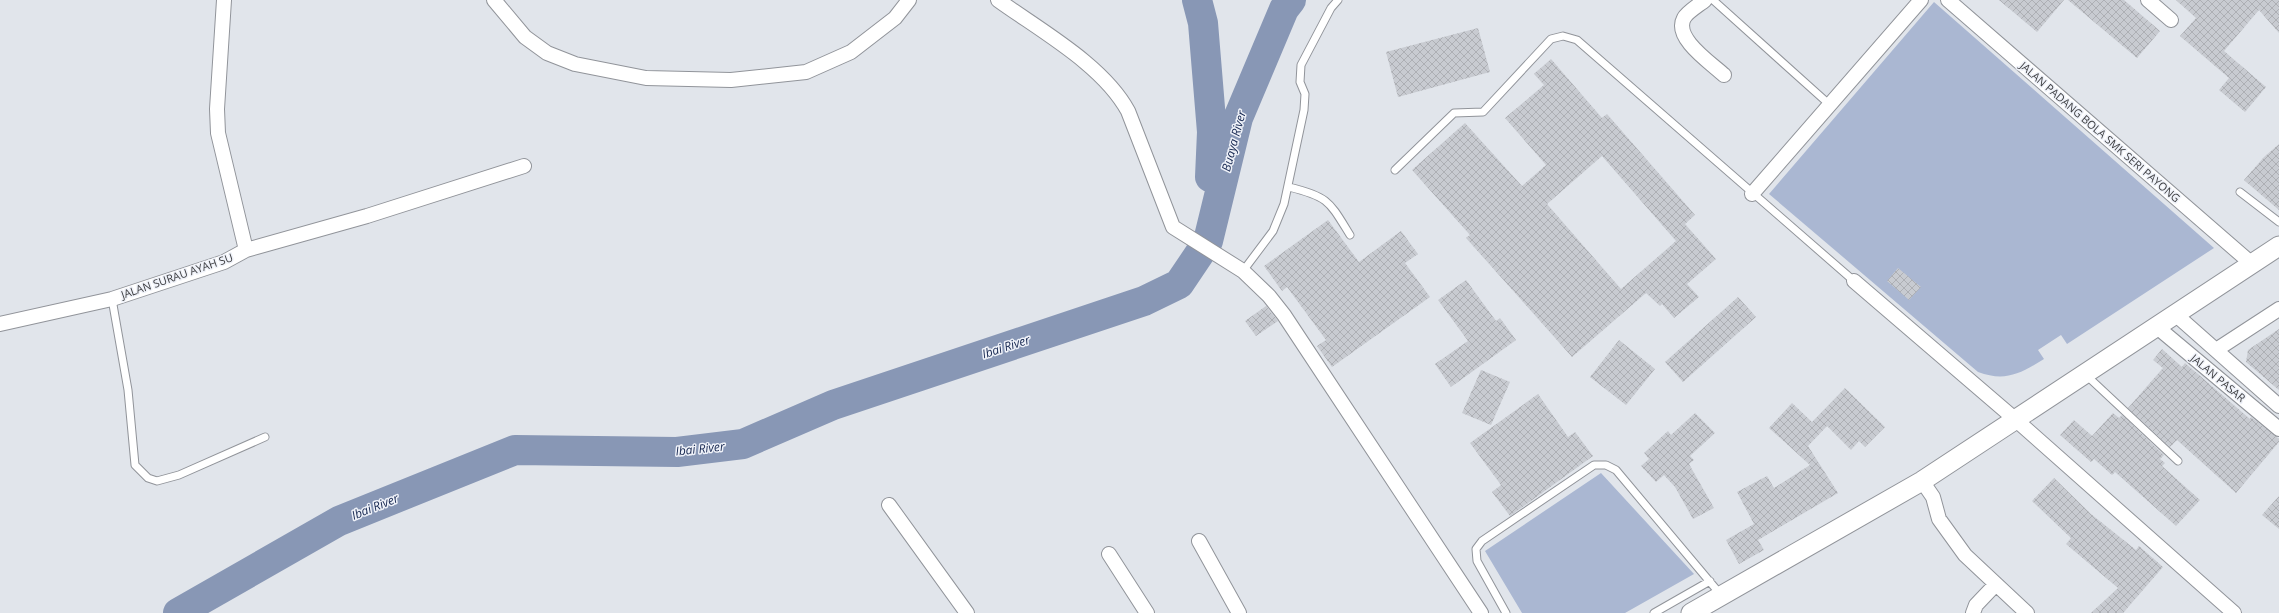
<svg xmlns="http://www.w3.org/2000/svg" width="2279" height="613" font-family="'Open Sans',sans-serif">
<defs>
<pattern id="building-cross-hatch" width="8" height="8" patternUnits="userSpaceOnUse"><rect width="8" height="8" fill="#c8cbd1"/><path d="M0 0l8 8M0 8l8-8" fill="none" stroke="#adafb4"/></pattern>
</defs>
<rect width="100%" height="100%" fill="#e1e5eb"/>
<path fill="#aab7d2" d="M1934,2L2214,248L2067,344L2061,335L2038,350L2044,359C2020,374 2005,382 1978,372L1769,194Z
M1601,473L1694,574L1625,613H1522L1485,551Z"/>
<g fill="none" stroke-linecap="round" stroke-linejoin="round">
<path stroke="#8897b5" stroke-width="30" d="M1197,0L1203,23L1212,132L1210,177
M178,613L339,521L515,450L677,452L743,444L833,405L1144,301L1179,284L1208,241L1238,118L1284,9L1291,0"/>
</g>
<path fill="url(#building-cross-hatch)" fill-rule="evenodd" d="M1999,0H2064L2037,32Z
M2068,0H2124L2160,31L2137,58Z
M2176,0H2279V33L2259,10L2224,51L2266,87L2245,112L2219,90L2229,78L2180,36L2196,18Z
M1478,28L1490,72L1398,97L1386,52Z
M1551,59L1602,118L1607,114L1695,215L1685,224L1716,259L1687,284L1699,297L1674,318L1662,304L1660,306L1646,293L1572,357L1466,238L1470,235L1412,170L1465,123L1522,186L1546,165L1505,118L1544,85L1534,74ZM1602,156L1676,241L1621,289L1547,204Z
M2279,144V210L2244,180L2264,157Z
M1328,220L1359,262L1401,231L1418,254L1405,263L1430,297L1332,367L1317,346L1326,340L1287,287L1282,291L1264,266Z
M1898,268L1921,287L1909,300L1887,281Z
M1466,280L1496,321L1500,318L1516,340L1451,387L1435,364L1468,341L1438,300Z
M1738,297L1756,317L1683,382L1665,362Z
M1266,306L1278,321L1256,336L1245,321Z
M2279,329V390L2246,362L2248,350Z
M1619,340L1655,369L1626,405L1590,377Z
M2162,349L2182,367L2185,363L2250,419L2251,417L2279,439V442L2236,493L2177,440L2170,447L2128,408L2163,368L2153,360Z
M1481,370L1510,382L1491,425L1462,413Z
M1845,388L1885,427L1865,447L1859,441L1851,450L1827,426L1808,446L1838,493L1758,540L1764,550L1739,564L1726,540L1754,524L1737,492L1767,476L1774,488L1810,465L1769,428L1792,403L1812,422Z
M1538,394L1568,437L1575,432L1593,456L1510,516L1492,492L1501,485L1470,443Z
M1695,413L1715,433L1690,456L1694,460L1689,464L1714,508L1693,519L1675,487L1664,475L1656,482L1641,466L1649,459L1644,453L1668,431L1671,435Z
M2113,413L2119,418L2122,415L2164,455L2160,459L2165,463L2162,466L2200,500L2176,526L2115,472L2112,475L2094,459L2091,462L2060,435L2074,420L2092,436Z
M2054,478L2091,514L2136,550L2139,546L2163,567L2123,613H2091L2118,588L2066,544L2071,538L2032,501Z
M2279,496V529L2262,515Z"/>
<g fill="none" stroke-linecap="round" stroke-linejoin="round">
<g stroke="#91949a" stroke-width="9">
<path id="lane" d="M1713,0L1830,105
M1395,170L1454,113L1483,112L1551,39L1563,36L1577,40L1854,281
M1289,187C1329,197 1329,201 1350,235
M2240,192L2279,222
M1243,271L1273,231L1284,204L1304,110L1305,94L1300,82L1301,65L1331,8L1338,0
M112,299L128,390L135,465L148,478L157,481L179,475L265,437
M2086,375L2178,461
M1506,613L1477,561L1476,549L1482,541L1594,465H1606L1616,470L1721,595
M1654,613L1710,581"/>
</g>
<g stroke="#91949a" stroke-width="16">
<path id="street" d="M224,0L217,109L218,133L246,250
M494,0L525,37L547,53L575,64L646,78L731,80L806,72L851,52L895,18L909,0
M998,0C1041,31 1103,65 1128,111L1173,227L1243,271L1269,296L1284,315L1481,613
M1705,0C1699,5 1687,12 1684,18C1673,38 1711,63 1724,75
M1948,0L2252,264
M2148,0L2171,20
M1752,194L1921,0
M1854,281L2016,420L2234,613
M2175,314L2279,406
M0,324L112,299L224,262L246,250L367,216L524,166
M2157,327L2279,429
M2216,350L2279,309
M1922,481L1933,497L1939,519L1965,555L2027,613
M889,505L967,613
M1199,541L1239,613
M1109,554L1147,613
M1973,613L1976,605L1996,584"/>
</g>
<g stroke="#91949a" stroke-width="21">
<path id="secondary" d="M1691,613L1922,481L2279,246"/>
</g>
<use href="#lane" stroke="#fff" stroke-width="7"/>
<use href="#street" stroke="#fff" stroke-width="14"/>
<use href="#secondary" stroke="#fff" stroke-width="19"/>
</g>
<g text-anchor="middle" stroke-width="3" stroke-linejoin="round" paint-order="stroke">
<g font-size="11" fill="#3c3d40" stroke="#eff2f9">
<text transform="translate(2100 132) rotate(41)" y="4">JALAN PADANG BOLA SMK SERI PAYONG</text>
<text transform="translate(177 276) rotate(-19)" y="4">JALAN SURAU AYAH SU</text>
<text transform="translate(2218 378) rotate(40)" y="4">JALAN PASAR</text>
</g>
<g font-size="12" font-style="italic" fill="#162750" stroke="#eff2f9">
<text transform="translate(1234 141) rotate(-75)" y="4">Buaya River</text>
<text transform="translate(1006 347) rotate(-18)" y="4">Ibai River</text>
<text transform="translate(700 449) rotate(-6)" y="4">Ibai River</text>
<text transform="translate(375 507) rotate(-22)" y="4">Ibai River</text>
</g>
</g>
</svg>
